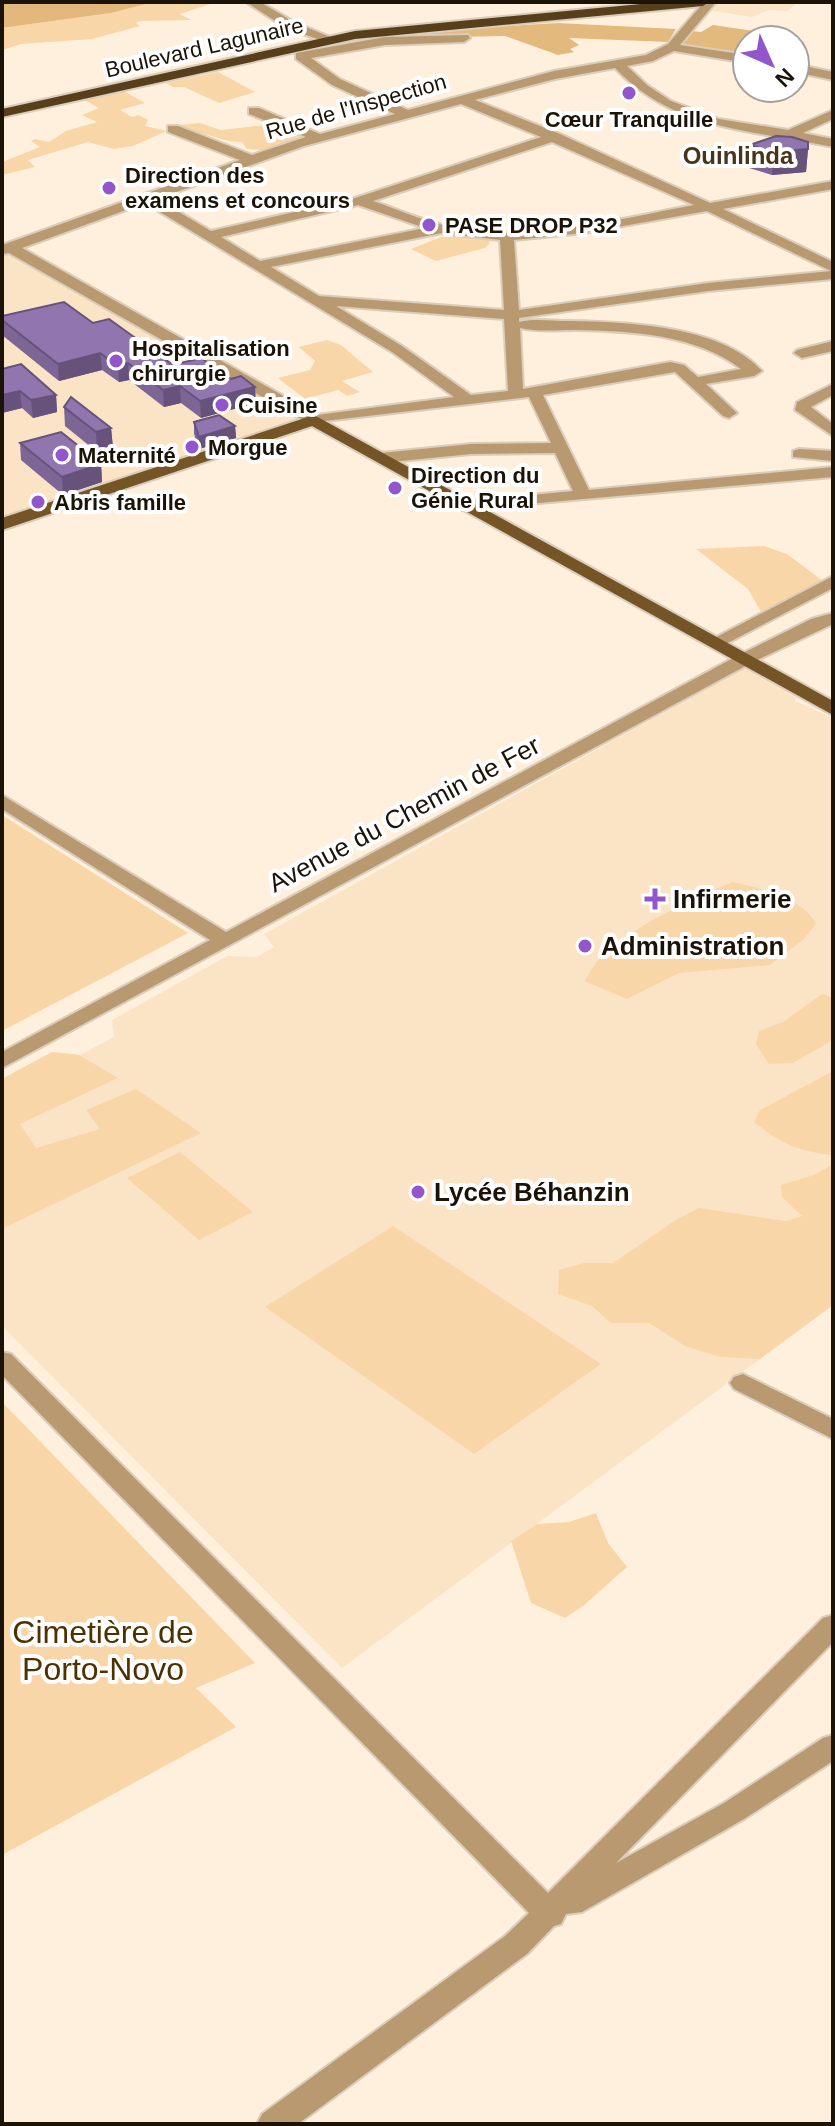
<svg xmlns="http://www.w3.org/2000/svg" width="835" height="2126" font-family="Helvetica,sans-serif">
<rect width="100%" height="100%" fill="#fff0dd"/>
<path fill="#fbe4c6" d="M798,2L787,11L769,10L752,17L708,10L713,3Z
M9,252L303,417L2,519V254Z
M744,668L796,698L795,701L833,718V1305L342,1668L2,1326V1079L52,1052L80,1055L114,1037L112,1020L227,956L257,957L274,947L264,934Z"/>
<path fill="#f9d6a8" d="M154,2H216L180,14L191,20L140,21L136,23L140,26L92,39L21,44L2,50V28L111,13Z
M218,72L255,92L219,103L184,87H173L166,83Z
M120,89L145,103L120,110L132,117L139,115L148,120L145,126L167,131L133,146L114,149L88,142L28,160L35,167L2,175V162L40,147L31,141L35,139L49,142L66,131L97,122L82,115L99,108L79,97Z
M200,123L221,130L282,123L312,135L308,139L263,150L247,149L242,142C229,142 222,139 211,136C199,132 189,135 173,129L177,125Z
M451,233L488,237L490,243L485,248L436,261L411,249Z
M327,340L341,345L373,372L342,381L360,392L347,396L338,390L305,399L278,378L310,370L315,361L299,347Z
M764,546L787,554L827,584L764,617L748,589L696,549Z
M2,815L188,933L2,1031Z
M732,882C758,887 804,899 816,924L803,940L770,965L679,973L627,999L584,981C590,973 595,963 602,956C631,927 694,898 732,882Z
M822,994L833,998V1040L793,1063L769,1064L756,1044L759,1031L783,1022Z
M52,1052L79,1055L118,1078L20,1124L36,1148L100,1129L86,1110L136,1089L201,1133L2,1229V1079Z
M833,1071V1155C797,1151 782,1144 754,1122L760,1110Z
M180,1152L253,1212L199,1240L127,1178Z
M833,1164V1305L760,1359L720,1357L685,1346L649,1323H611L592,1306L558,1294L559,1270L584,1263H613L677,1219L699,1208L786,1221L802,1216L782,1197L781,1185L814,1175Z
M393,1226L601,1364L474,1454L265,1307Z
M2,1402L255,1663L196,1688L236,1727L2,1855Z
M596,1513L608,1543L627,1567L583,1606L565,1618L531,1603L511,1541L537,1524L569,1522Z"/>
<path fill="#e4b97e" d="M558,23L676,29L668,42L569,38L579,45L570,49L574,52L558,55L505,36L394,38L299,54L291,51L392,33Z
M713,25L787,36L789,40H747V56L681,45L691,31L701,32Z"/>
<path fill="#e4b87d" d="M2,2H154L111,13L2,28Z"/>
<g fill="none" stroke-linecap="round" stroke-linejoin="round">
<g stroke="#dbcdbb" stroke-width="4">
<path id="minor" d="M246,2H260L294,22L335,39L329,43L286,28Z
M704,2H716L680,45L747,55V63L674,51L653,61L627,66L647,85L671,101L719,119L788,130L833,110V119L803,133L833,139V147C752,129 676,132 615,68L555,79L475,100L560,134L710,203L833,181V189L723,209L833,262V279L708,291L519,318V322C534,318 553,321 568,321C626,322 721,325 762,371L754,376L706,384L737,413L729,418L723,416L675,372L543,395L589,490L833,467V477L461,510L459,506L467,501L573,491L555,453L471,454L381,463L373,458L381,453L471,444L551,443L529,397L308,423L9,253L2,254V246L5,244L240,160L168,132V126H178L252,155L306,137L249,114V108H259L320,134L395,114L332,85L296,59V53L385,37L468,35L470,38L464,42L385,45L311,58L340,79L408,110L554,71L646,55L668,44ZM461,104L541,137L355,198L211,231L157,199L304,146ZM552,142L694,205C613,220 525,244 443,225C419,219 396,209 373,201ZM145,203L392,352L454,397L317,415L22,248ZM358,205L425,228L260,261L221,237ZM707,211L831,271L708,283L519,310L514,240L584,233ZM442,233L500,240L504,310L319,296L271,267ZM336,306L504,319L508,391L471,395L402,346ZM520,328C537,332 557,330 575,330C631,331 695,334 741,369L698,377L684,365L670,362L523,389Z
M795,64L833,72V80L795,72Z
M833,341V351L802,358L794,353L797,350Z
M833,384V395L811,407L833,424V436L795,410L797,402Z
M799,449L833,451V461L793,457V451Z
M833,576V588L720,647L714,648L705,643Z
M833,613V624L749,664L2,1068V1052L210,940L2,809V795L226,932L737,656L811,619Z
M2,1352L11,1354L548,1893L823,1618L833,1615V1642L616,1863L724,1803L823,1738L833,1735V1761L744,1819L582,1912L566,1914L561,1924L554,1926L527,1954L298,2124H257L262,2114L505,1936L529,1913L2,1375Z
M743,1374L833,1419V1439L734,1389L730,1383L734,1377Z"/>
</g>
<g stroke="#dbcdbb" stroke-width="4">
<path id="major" d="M314,415L833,701V715L312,426L2,530V518Z"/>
</g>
<g stroke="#dbcdbb" stroke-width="4">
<path id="highway" d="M662,2H709L703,6L355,39L2,117V109L355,31Z"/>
</g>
<use href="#minor" fill="#b99a70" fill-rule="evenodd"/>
<use href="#major" fill="#755525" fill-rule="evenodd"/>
<use href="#highway" fill="#573f1c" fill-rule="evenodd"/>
</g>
<path fill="#7d6596" d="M750,145L808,149L806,172L772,175L749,168Z
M2,316L93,323L173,365L256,403L201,418L181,403L164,407L129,380L119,382L102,370L59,381L2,335Z
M2,369L56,395L57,412L33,418L22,408L2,413Z
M64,407L111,428L113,448L97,452L65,426Z
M194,422L235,426L236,438L199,449L194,434Z
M20,443L101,464L102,482L63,495L21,460Z"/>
<path fill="#66527a" d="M808,149L806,172L772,175L774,152Z
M100,353L102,370L59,381L58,364Z
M128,363L129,380L119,382L118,366Z
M180,386L181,403L164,407L163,390Z
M255,387L256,403L201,418L200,401Z
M20,391L22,408L2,413V395Z
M56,395L57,412L33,418L31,400Z
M235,426L236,438L199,449V437Z
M111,428L113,448L97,452L96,432Z
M101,464L102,482L63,495L62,477Z"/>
<path fill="#9175af" stroke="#66527a" stroke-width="2" d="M776,136L792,137L808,142V149L774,152L750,145Z
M64,302L93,323L109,319L173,365L201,358L231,379L241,376L255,387L200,401L180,386L163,390L128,363L118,366L100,353L58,364L2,320V316Z
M21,364L56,395L31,400L20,391L2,395V369Z
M71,397L111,428L96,432L64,407Z
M219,415L235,426L199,437L194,422Z
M61,432L101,464L62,477L20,443Z"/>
<g fill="#9355cb" stroke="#fff" stroke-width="3">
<circle cx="629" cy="93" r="8"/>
<circle cx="109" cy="188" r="8"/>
<circle cx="429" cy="225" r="8"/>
<circle cx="116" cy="361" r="8"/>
<circle cx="222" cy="405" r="8"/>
<circle cx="192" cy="447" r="8"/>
<circle cx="62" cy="455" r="8"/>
<circle cx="395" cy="488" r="8"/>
<circle cx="38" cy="502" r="8"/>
<path d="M651 887h8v8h8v8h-8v8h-8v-8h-8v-8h8z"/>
<circle cx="585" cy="946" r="8"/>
<circle cx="418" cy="1192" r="8"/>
</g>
<g text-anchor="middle" stroke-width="8" stroke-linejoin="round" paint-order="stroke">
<g font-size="22" fill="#1b1308" stroke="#fff">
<text transform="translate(204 47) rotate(-13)" y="8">Boulevard Lagunaire</text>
<text transform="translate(356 106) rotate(-16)" y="8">Rue de l'Inspection</text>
</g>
<g font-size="22" font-weight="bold" fill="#1b1308" stroke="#fff" text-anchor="start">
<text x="629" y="127" text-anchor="middle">Cœur Tranquille</text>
<text x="125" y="183">Direction des<tspan x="125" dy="25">examens et concours</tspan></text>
<text x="445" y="233">PASE DROP P32</text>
<text x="132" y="356">Hospitalisation<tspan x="132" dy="25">chirurgie</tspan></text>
<text x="238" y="413">Cuisine</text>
<text x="208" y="455">Morgue</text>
<text x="78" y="463">Maternité</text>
<text x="411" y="483">Direction du<tspan x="411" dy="25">Génie Rural</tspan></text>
<text x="54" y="510">Abris famille</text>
</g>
<g font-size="24" font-weight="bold" fill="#473419" stroke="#fff">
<text x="738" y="164">Ouinlinda</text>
</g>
<g font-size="26" fill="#1b1308" stroke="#fff">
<text transform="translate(404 814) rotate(-28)" y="9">Avenue du Chemin de Fer</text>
</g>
<g font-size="26" font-weight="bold" fill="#1b1308" stroke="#fff" text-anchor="start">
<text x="673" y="908">Infirmerie</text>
<text x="601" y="955">Administration</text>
<text x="434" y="1201">Lycée Béhanzin</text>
</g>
<g font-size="32" fill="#4d3100" stroke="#fff">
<text x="103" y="1643">Cimetière de<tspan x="103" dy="37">Porto-Novo</tspan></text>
</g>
</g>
<rect width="835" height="2126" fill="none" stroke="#1b1308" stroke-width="8"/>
<g transform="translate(771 64) rotate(135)"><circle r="38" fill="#ffffff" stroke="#a4a19c" stroke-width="2"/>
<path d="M0-6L14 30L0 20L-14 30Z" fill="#9355cb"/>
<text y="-12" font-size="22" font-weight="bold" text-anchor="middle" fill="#1b1308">N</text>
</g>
</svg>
